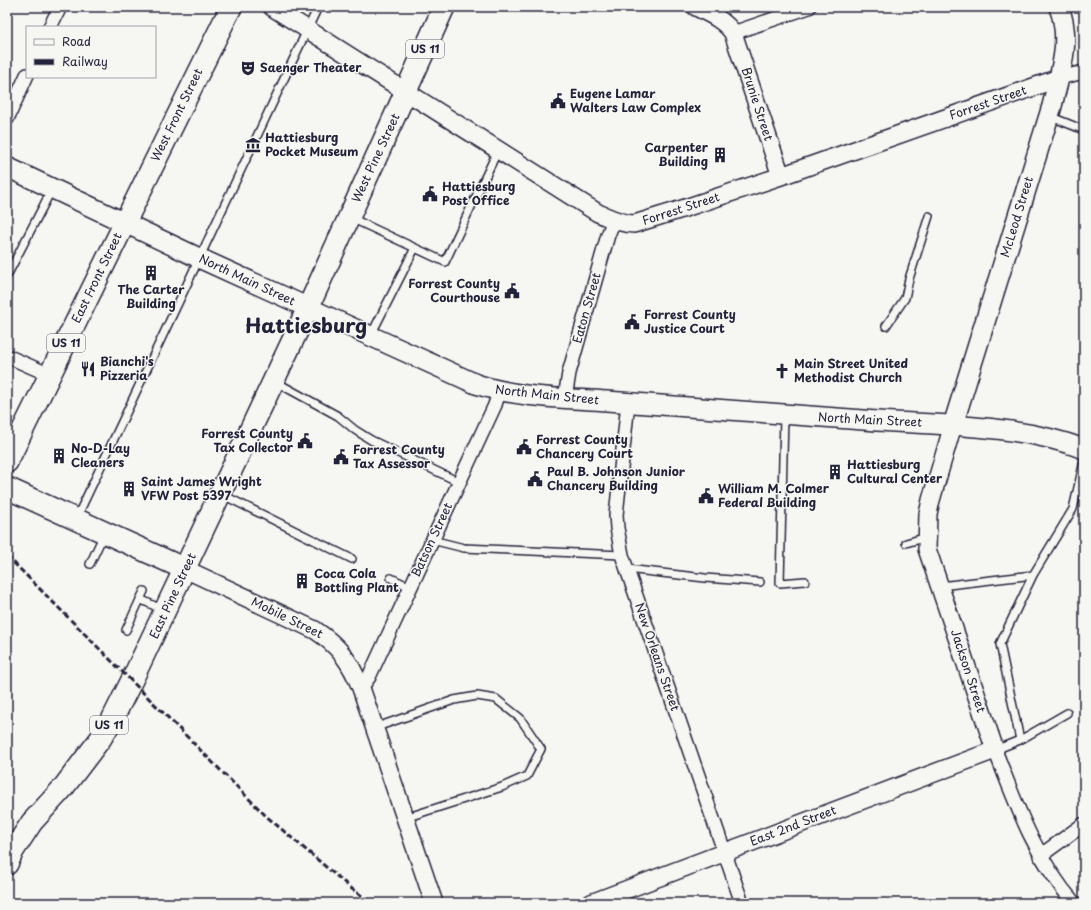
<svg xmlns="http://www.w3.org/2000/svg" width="1091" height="910" font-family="'Playpen Sans',sans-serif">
<rect width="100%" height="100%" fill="#f6f6f2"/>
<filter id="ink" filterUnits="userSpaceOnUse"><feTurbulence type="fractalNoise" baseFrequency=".025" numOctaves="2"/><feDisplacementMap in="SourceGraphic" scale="8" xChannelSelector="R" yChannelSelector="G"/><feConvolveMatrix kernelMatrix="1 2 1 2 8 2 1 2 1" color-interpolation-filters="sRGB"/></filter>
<g filter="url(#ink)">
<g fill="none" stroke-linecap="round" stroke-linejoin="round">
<g stroke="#22223b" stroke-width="10">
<path id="service" d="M1049,116L1084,130
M351,218L445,262L498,150
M7,276L52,189
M886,326L905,298L909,279L929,216
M371,335L415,248
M276,382L338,416L355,430L371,440L459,482
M784,416L780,583L805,581
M221,494L352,559
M77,517L318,7
M432,540L464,548L622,555
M906,543L927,537
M90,564L104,534
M627,569L705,578L760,582
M391,578L410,587
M940,586L1033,575L1073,509L1084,461
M140,599L163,610
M126,630L144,591
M374,728L454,700L477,696L496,699L520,718L541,749L527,776L502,787L405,818
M1020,740L1067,713
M995,750L1020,740L1000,644L1033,575"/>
</g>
<g stroke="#22223b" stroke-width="16">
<path id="minor" d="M50,27L60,7
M733,33L809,7
M1059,78L1084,72
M7,119L27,75
M7,356L50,375
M565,398L569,373L608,235L614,220
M628,403L616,515L617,528L622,555L742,903
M361,688L369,677L375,664L495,405L499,391
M995,750C1016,804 1035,858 1074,903
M1040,856L1084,824"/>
</g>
<g stroke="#22223b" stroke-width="20">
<path id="tertiary" d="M272,7L598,213C610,218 621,224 634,224L676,211L781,176L1059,78
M696,7C710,14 724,20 733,33L781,176
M185,569L315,630C339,646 350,661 361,688L434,903
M591,903L995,750L927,549L928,514L931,500L953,425"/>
</g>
<g stroke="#22223b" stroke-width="22">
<path id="secondary" d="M7,167L199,258L476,384C518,398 564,398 607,401C697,408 787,415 877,421C943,425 1022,425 1084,449
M953,425L1052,106C1060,72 1072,42 1059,7"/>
</g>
<g stroke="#22223b" stroke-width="24">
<path id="primary" d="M7,462L231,7
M7,488L185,569
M7,864L13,851L32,822L63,788L101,738L111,722L132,680L308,308L444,7"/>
</g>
<use href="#service" stroke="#f6f6f2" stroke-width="7"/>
<use href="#minor" stroke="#f6f6f2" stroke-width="13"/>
<use href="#tertiary" stroke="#f6f6f2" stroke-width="17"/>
<use href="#secondary" stroke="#f6f6f2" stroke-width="19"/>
<use href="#primary" stroke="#f6f6f2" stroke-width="21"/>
<path stroke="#22223b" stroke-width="3" stroke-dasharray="6 3" stroke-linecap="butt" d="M7,556L266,816L352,889L372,903"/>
</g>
</g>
<defs>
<g id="theatre-bare" transform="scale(1.2)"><path d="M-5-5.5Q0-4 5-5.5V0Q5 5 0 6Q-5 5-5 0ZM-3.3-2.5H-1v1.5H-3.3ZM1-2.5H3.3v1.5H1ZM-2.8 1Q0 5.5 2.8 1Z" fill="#22223b" stroke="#f6f6f2" stroke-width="2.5" paint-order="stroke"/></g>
<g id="civic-bare" transform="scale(1.2)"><path d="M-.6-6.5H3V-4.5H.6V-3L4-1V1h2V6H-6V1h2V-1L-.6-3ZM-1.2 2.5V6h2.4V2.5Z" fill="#22223b" stroke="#f6f6f2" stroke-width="2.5" paint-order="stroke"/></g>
<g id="museum-bare" transform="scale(1.2)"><path d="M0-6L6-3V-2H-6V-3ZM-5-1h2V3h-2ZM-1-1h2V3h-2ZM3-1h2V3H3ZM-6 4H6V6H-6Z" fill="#22223b" stroke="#f6f6f2" stroke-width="2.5" paint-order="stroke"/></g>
<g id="building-bare" transform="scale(1.2)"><path d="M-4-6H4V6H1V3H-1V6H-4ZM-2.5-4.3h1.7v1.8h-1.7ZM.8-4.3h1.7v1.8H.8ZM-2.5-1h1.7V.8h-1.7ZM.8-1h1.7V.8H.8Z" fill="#22223b" stroke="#f6f6f2" stroke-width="2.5" paint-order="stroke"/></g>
<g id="restaurant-bare" transform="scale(1.2)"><path d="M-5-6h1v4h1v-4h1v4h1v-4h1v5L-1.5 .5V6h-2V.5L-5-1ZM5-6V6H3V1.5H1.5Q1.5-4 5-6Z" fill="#22223b" stroke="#f6f6f2" stroke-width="2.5" paint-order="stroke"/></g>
<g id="church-bare" transform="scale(1.2)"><path d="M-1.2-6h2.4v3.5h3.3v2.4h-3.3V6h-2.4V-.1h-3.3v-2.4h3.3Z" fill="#22223b" stroke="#f6f6f2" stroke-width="2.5" paint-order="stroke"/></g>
</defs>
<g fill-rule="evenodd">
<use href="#theatre-bare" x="248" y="68"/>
<use href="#civic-bare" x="558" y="101"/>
<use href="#museum-bare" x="253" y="145"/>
<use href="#building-bare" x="720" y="155"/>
<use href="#civic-bare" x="430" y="194"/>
<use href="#building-bare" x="151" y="273"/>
<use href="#civic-bare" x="512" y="291"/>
<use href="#civic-bare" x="632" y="322"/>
<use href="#restaurant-bare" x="88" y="369"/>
<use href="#church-bare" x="782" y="371"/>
<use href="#civic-bare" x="305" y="441"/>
<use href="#civic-bare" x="524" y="447"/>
<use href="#building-bare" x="59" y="456"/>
<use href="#civic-bare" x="341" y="457"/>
<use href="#building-bare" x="835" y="472"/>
<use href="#civic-bare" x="535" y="479"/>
<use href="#building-bare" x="129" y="489"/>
<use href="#civic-bare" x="706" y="496"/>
<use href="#building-bare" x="302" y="581"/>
</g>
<g text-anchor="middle" stroke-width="3" stroke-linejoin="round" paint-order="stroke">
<g fill="#f6f6f2" stroke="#626272" stroke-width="1">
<rect x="406" y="40" width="38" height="18" rx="3"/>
<rect x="47" y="334" width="38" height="18" rx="3"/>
<rect x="90" y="716" width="38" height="18" rx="3"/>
</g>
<g font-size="11" font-weight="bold" fill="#22223b">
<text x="425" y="53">US 11</text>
<text x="66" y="347">US 11</text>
<text x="109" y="729">US 11</text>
</g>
<g font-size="12" font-weight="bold" fill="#22223b" stroke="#f6f6f2" text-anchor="start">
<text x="260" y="72">Saenger Theater</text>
<text x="570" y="98">Eugene Lamar<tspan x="570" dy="14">Walters Law Complex</tspan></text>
<text x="265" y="142">Hattiesburg<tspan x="265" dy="14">Pocket Museum</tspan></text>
<text x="708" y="152" text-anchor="end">Carpenter<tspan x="708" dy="14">Building</tspan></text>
<text x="442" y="191">Hattiesburg<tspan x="442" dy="14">Post Office</tspan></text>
<text x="500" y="288" text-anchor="end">Forrest County<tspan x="500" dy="14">Courthouse</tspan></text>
<text x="151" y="294" text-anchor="middle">The Carter<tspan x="151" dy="14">Building</tspan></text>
<text x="644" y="319">Forrest County<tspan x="644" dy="14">Justice Court</tspan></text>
<text x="100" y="366">Bianchi's<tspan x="100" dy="14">Pizzeria</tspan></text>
<text x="794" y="368">Main Street United<tspan x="794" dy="14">Methodist Church</tspan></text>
<text x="293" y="438" text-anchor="end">Forrest County<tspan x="293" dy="14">Tax Collector</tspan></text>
<text x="536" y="444">Forrest County<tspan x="536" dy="14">Chancery Court</tspan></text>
<text x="71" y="453">No-D-Lay<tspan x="71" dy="14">Cleaners</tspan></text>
<text x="353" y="454">Forrest County<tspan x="353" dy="14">Tax Assessor</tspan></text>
<text x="847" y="469">Hattiesburg<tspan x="847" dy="14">Cultural Center</tspan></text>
<text x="547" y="476">Paul B. Johnson Junior<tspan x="547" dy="14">Chancery Building</tspan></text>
<text x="141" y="486">Saint James Wright<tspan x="141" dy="14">VFW Post 5397</tspan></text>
<text x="718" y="493">William M. Colmer<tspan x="718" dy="14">Federal Building</tspan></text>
<text x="314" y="578">Coca Cola<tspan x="314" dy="14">Bottling Plant</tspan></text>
</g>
<g font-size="12" fill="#22223b" stroke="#f6f6f2">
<text transform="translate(988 103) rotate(-19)" y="4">Forrest Street</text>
<text transform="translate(757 104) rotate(72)" y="4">Brunie Street</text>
<text transform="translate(177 115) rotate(-64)" y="4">West Front Street</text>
<text transform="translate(376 158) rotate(-65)" y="4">West Pine Street</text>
<text transform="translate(681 209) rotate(-18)" y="4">Forrest Street</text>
<text transform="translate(1017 217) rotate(-73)" y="4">McLeod Street</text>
<text transform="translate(97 278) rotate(-64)" y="4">East Front Street</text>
<text transform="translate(247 280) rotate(25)" y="4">North Main Street</text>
<text transform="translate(587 308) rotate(-74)" y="4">Eaton Street</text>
<text transform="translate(547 395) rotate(6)" y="4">North Main Street</text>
<text transform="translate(870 420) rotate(3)" y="4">North Main Street</text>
<text transform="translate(432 540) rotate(-65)" y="4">Batson Street</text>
<text transform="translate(173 596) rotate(-65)" y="4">East Pine Street</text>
<text transform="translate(287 618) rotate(26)" y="4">Mobile Street</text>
<text transform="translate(657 657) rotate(71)" y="4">New Orleans Street</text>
<text transform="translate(968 671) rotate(72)" y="4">Jackson Street</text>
<text transform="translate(793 826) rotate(-21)" y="4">East 2nd Street</text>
</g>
<g font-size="20" font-weight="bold" fill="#22223b" stroke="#f6f6f2">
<text x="306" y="333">Hattiesburg</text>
</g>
</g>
<rect width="1091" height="910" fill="none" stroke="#f6f6f2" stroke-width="24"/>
<rect x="12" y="12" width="1067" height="886" fill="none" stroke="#22223b" stroke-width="1.5" filter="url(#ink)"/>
<rect x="26" y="26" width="130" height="52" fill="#f6f6f2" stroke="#a1a1a9"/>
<rect x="34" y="39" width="20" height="6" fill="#f6f6f2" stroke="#a1a1a9"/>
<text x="62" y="46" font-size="12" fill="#22223b">Road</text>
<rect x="34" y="59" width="20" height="6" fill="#22223b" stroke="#a1a1a9"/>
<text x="62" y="66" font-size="12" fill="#22223b">Railway</text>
</svg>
